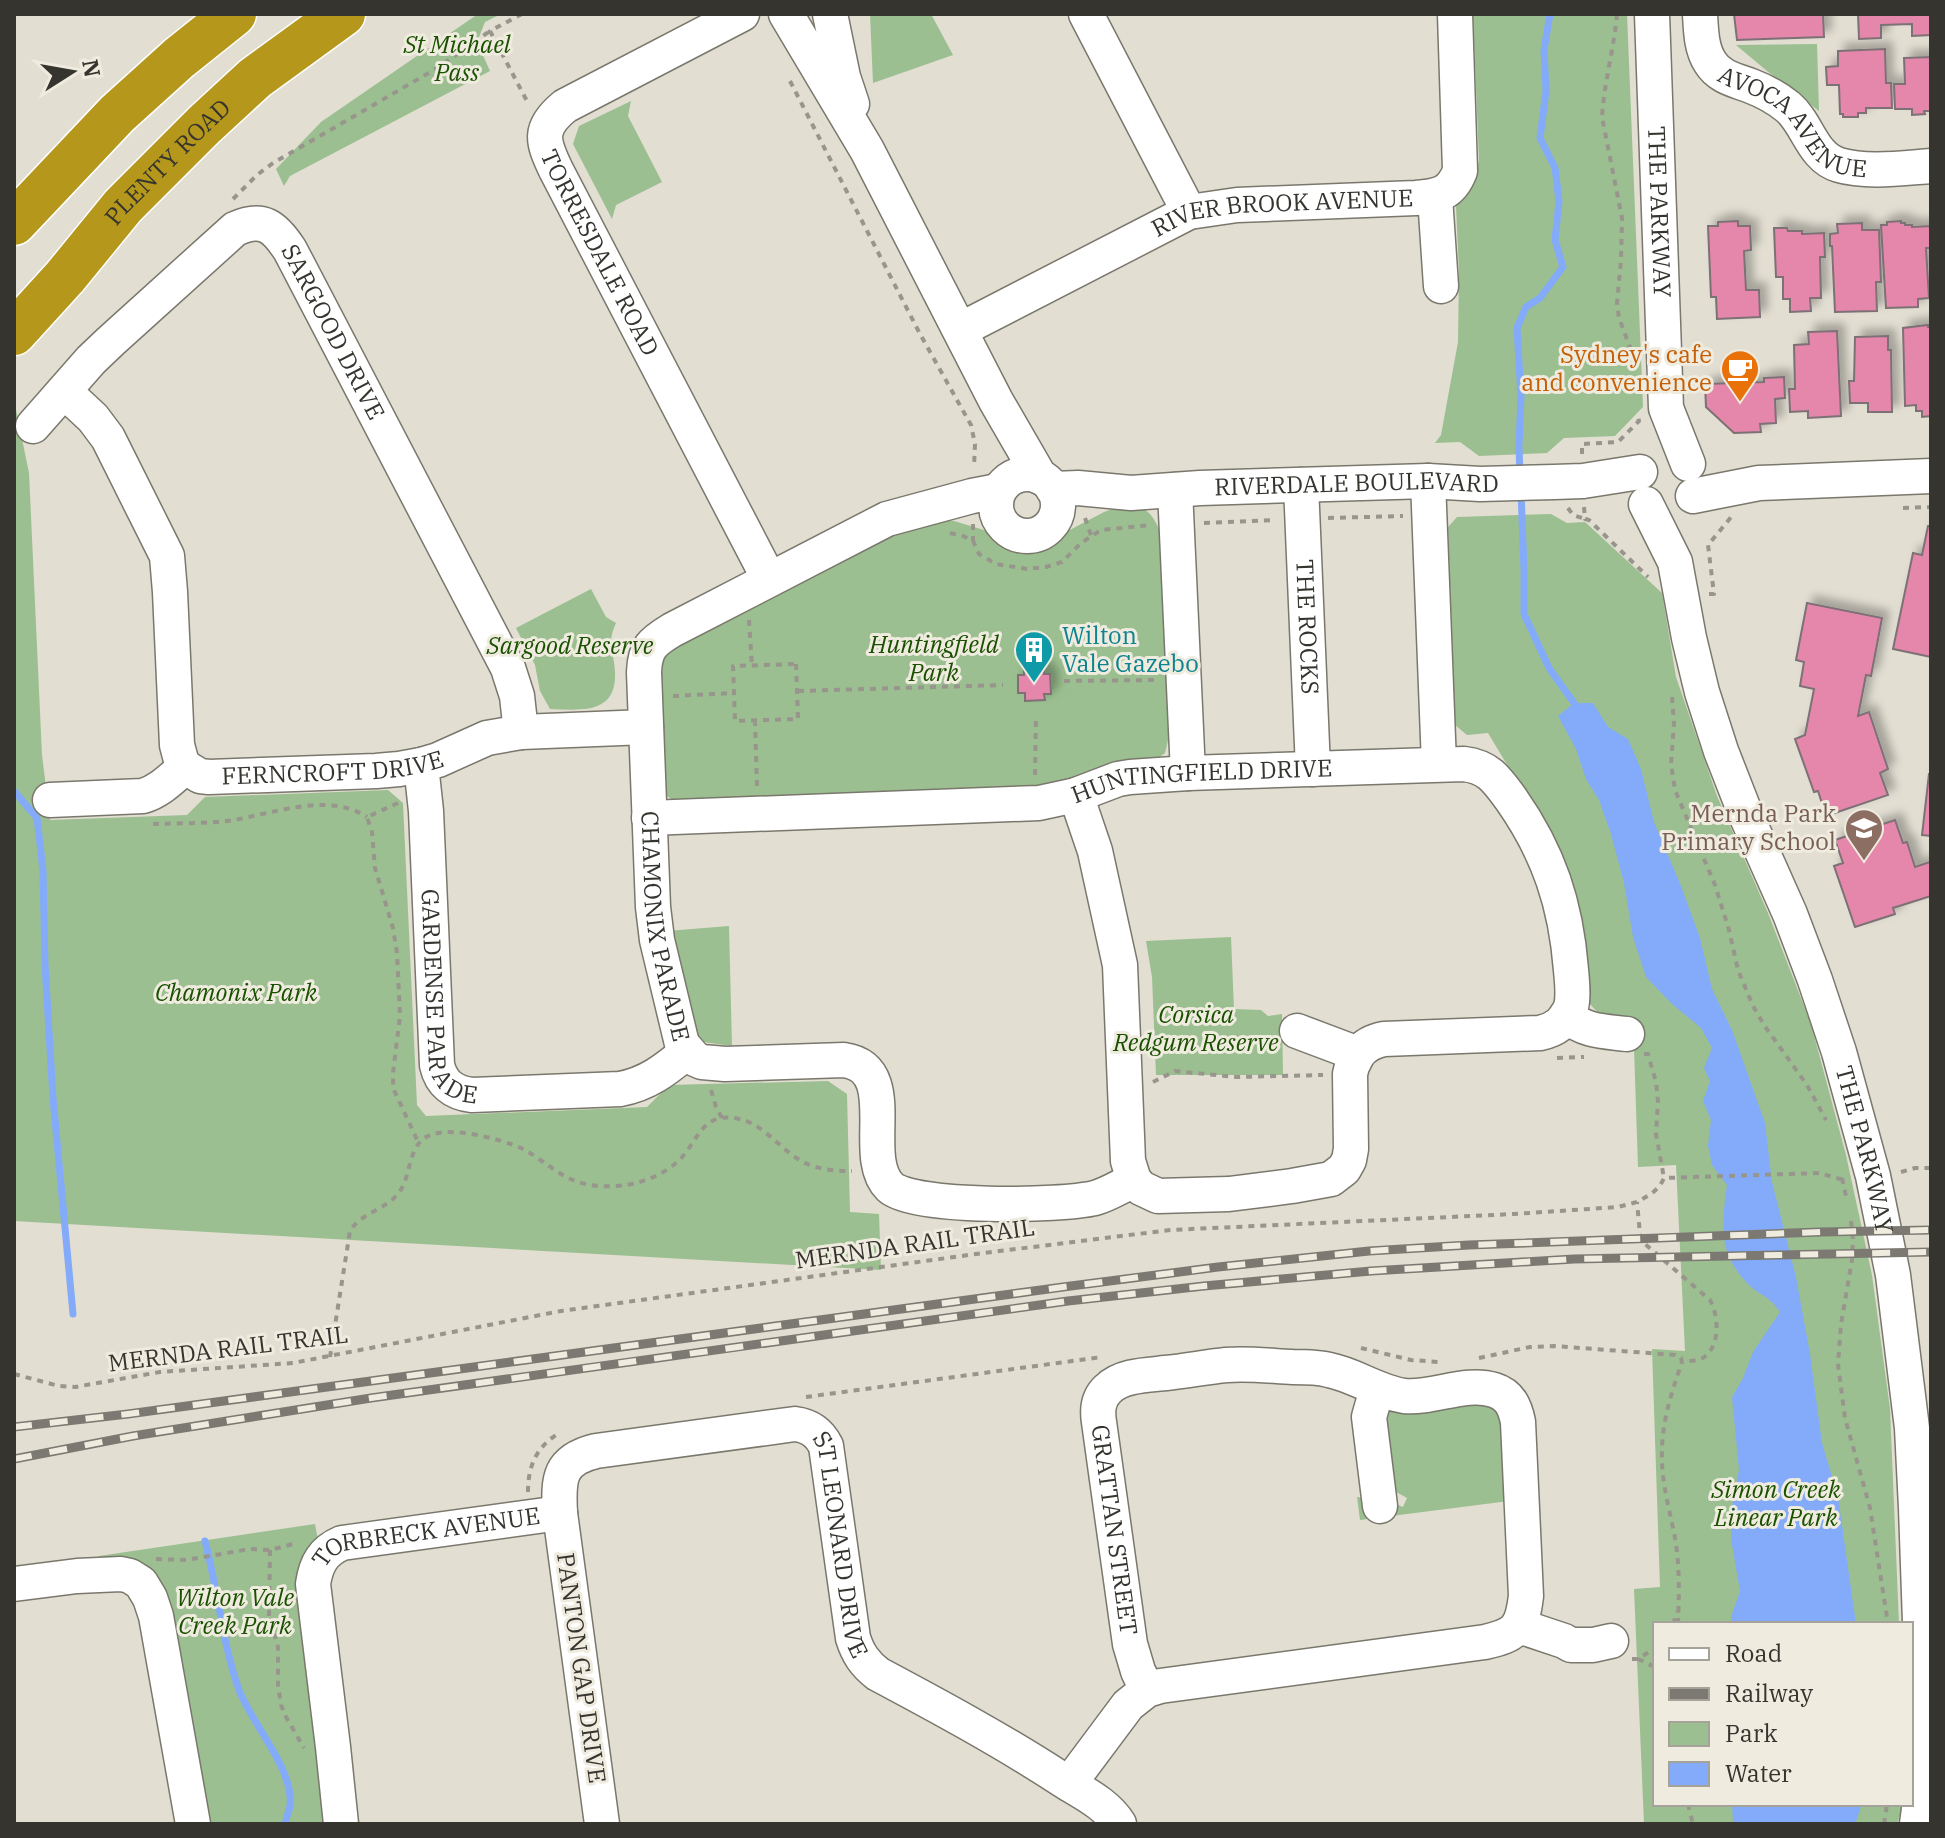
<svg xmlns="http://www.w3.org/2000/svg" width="1945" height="1838" font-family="'IBM Plex Serif',serif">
<defs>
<filter id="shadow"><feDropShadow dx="7" dy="-7" stdDeviation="4" flood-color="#0004"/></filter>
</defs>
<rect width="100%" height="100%" fill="#e2ded2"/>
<path fill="#9bbf90" d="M478,14H501L485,22L477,42L490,71L290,176L284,186L276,169L321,122Z
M870,14H931L953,55L873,83Z
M1473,14H1627L1643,407L1615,436L1564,438L1547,453L1479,456L1460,442L1435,443L1441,435L1458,342L1459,272L1456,206L1464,195L1479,161Z
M1817,44L1819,111L1767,71L1736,45Z
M631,101L628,116L662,182L616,205L612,219L573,144L579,126Z
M14,400L29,473L42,755L50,820L187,815L205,797L388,790L403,803L417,1105L426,1116L647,1107L669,1085L828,1081L847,1094L850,1212L879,1214L881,1270L14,1221Z
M1127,504C1149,508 1152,514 1161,533L1169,736L1165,753L1153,762L1060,787L680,804L665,795L656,664L664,649L878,535L925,521H954L984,530L1004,542L1022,550L1045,543L1104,512Z
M1551,514L1567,523L1585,522L1662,593L1676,677L1717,796L1768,913L1811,1024L1846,1155L1872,1275L1890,1409L1899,1624H1655V1804H1904L1897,1824H1644L1634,1589L1660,1587L1652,1349L1685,1351L1676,1165L1638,1167L1633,1018L1602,1017L1587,1001L1551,838L1488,733L1467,735L1455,725L1448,527L1457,517Z
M591,589L606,617L616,623C606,645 614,650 615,672C617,715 581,710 550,709L540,691L535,665L516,628Z
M729,926L732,1046L703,1042L687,1026L667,931Z
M1231,937L1234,1009L1261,1010L1268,1016L1282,1014L1283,1075H1156L1152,977L1146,941Z
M1466,1399L1494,1406L1502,1418L1509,1501L1360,1520L1357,1497L1390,1502L1403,1507L1407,1498L1389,1488L1384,1437L1386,1402Z
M315,1524L318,1541L331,1824H202L165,1614L100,1563L99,1556Z"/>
<path fill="#83abfa" d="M1574,703H1593L1608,727L1628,739L1641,769L1654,822L1681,886L1700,938L1712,989L1732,1030L1765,1123L1772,1182L1796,1277L1810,1354L1822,1443L1838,1497L1856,1624H1731V1617L1740,1591L1731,1539L1732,1506L1739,1470L1732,1397L1743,1378L1753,1352L1780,1312C1770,1296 1759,1295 1748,1284C1717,1252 1722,1225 1727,1185L1712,1165L1708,1146L1711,1120L1703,1101L1710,1081L1704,1068L1712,1048L1701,1028L1671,1003L1646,977L1633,937L1624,883L1611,834L1599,800L1586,779L1576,749L1558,716Z
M1732,1804H1862L1855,1824H1736L1733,1821Z"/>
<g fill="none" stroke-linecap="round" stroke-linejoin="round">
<path stroke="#83abfa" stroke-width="7" d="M1520,476L1519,446L1521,396L1517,328L1526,307L1540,298L1563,267L1555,240L1559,201L1555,168L1540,138L1546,91L1544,50L1550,14
M1521,492L1524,569V614L1549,668L1574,703
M14,791L37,818L43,870L45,965L53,1098L73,1314
M205,1541C218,1590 222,1642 239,1690C253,1726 294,1769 290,1806C289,1812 286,1818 285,1824"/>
</g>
<path fill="#e586ab" stroke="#7d7175" stroke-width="2" filter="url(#shadow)" d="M1734,14H1823L1824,37L1737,40Z
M1858,14H1931V35L1912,36V24L1881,25V38L1859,39Z
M1885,49L1886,83H1891L1892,108H1866V113H1858V117H1843V114H1840L1839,85H1827L1826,67L1838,66V51Z
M1931,57V111H1924L1925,114L1912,115V109H1895L1894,84H1905L1904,58Z
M1738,221V226H1750L1751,250L1744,251L1746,290H1759L1760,317L1717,319L1716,297H1711L1708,226H1718V222Z
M1901,221V223H1905V225H1912V227L1931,226V248H1926L1929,298L1918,299V307L1886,308L1881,225H1887V222Z
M1862,223V230H1879L1881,282H1876L1877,311L1835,312L1832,246H1830V234L1838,233L1837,224Z
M1774,228H1787L1788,231H1802V234L1824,233L1825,257H1820L1821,298H1810L1811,311L1790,312V299H1783V277H1776Z
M1928,325V327H1931V416L1922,417V411H1916V405L1905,406L1903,328Z
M1837,331L1841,416L1808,418V411L1790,412L1789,389H1795L1794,345L1809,344L1808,332Z
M1888,336V350H1891L1892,412H1868V403H1850L1849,381H1854L1855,337Z
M1784,377L1785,398L1775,399L1776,423L1760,424L1761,432L1734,433L1706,407L1705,384L1764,382V378Z
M1928,526H1931V657L1893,649L1913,553L1922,555Z
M1807,603L1882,618L1871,676L1866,675L1858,716L1869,712L1888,769L1880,773L1888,795L1826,816L1818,791L1814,792L1795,739L1805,735L1814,689L1800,686L1804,662L1796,660Z
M1044,667V674H1050L1051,694H1044L1045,700L1025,701V693H1018V675H1024V668Z
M1929,774H1931V836L1922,835Z
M1895,820L1903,843L1907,842L1915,867L1930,862L1931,854V896L1893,908L1895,914L1855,927L1834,866L1843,863L1835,840Z"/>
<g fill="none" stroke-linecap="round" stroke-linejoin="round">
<g stroke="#7a776c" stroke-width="37">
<g id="minor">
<path id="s1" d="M742,14L565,106C538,128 542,141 556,170L769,579"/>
<path d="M786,14L867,150L996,401L1040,477"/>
<path d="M830,14L843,77L852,104"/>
<path d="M1086,14L1189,212"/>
<path id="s2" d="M1652,14L1666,408L1688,464"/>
<path id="s3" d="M1700,14C1701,30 1701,48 1710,62C1719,77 1735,80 1751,86C1764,91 1777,98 1788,107C1808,124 1812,157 1839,165C1866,173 1903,168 1931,166"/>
<path d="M1435,197L1441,286"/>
<path id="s4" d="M960,330L1189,212L1237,205L1416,198C1439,196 1451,194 1460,171L1455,14"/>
<path id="s5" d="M64,391L93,418L108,438L167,556L170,592L177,745L181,760L185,767L200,776L209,777L376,771L399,769L421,765L438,760L487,738L521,732L646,727"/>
<path id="s6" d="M33,426L91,360L111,341L235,229C263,216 275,227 290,250L508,668L517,696L521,732"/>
<circle cx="1027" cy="505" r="31"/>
<path d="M1428,481L1439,764"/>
<path id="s7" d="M1301,485L1313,769"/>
<path id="s8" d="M1053,489L1078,488L1131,493L1200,488L1428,481L1480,484L1554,482L1583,481L1640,472"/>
<path d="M1175,490L1188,773"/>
<path id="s9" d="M998,491L972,496L887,519L672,630C652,642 645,648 644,672L653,907L657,940L682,1044L695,1059L702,1062L725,1064L844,1060C904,1069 858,1156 890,1187C913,1209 1062,1206 1095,1198C1109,1194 1121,1186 1134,1180"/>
<path d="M1693,496L1759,483L1931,476"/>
<path id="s10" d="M1646,504L1675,562L1689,638L1702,692L1721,751L1746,815L1790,914L1815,980L1839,1052L1873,1176L1893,1275L1912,1428L1916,1508L1925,1765L1917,1824"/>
<path id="s11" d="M421,765L426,811L437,1065C441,1083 453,1093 472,1095L620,1089C648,1084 666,1069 687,1052"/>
<path d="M1076,795L1095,851L1120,965L1128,1161L1134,1180L1141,1188L1158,1196L1229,1194L1292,1186L1331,1179L1344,1169L1349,1160L1351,1149L1350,1074L1352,1066L1358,1054"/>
<path d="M50,800L143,796C160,791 172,778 185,767"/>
<path id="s12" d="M649,818L1039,803L1076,795L1118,779L1130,777L1188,773L1464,764C1489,767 1497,780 1511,799C1549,853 1566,905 1571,970C1572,982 1574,996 1571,1007C1566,1022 1555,1030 1540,1033L1384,1039C1373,1041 1365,1045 1358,1054L1297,1031"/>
<path d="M1566,1016C1587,1032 1602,1031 1627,1034"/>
<path d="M1377,1389L1369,1417L1380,1506"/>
<path d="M14,1584L77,1576L121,1574L130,1576L141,1583L150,1598L156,1616L193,1824"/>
<path d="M1519,1626L1564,1641L1571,1645H1593L1611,1641"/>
<path id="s13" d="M1069,1784L1128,1705L1147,1690L1160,1686L1485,1642C1516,1635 1522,1629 1526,1596L1518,1422C1515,1407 1510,1395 1494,1390C1465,1381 1433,1399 1404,1396C1377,1392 1355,1375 1329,1370C1318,1367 1305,1367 1293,1367C1271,1366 1248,1363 1226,1365C1206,1367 1186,1371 1166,1373C1148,1375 1122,1375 1108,1389C1098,1398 1097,1410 1099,1422L1130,1644L1138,1671L1147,1690"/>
<path id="s14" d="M341,1824L333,1747L313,1584C316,1564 323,1551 342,1543L560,1513"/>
<path id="s15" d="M602,1824L560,1513C558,1478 559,1460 596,1451L795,1424C810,1426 819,1432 826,1446L853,1638C858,1654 865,1664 878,1674C940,1707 1001,1740 1061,1779C1081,1792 1106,1803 1119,1824"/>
</g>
</g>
<g stroke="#fff" stroke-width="47">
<g id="highway">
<path d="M14,223L117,114L179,58L234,14"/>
<path id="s16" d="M14,333L65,277L123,206L204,125L255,78L343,14"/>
</g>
</g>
<path stroke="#98958c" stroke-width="4" stroke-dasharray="6 6" stroke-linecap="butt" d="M522,14L490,31L528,103
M1617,14C1614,49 1604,83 1602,117L1622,218L1621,260L1617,303L1619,318L1635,361
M790,81L920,334L971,425L975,444L974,467
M233,199L257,175L273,163L439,67L490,31
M1582,454V444L1618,442L1639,421L1638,417
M1584,507L1585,519L1589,520L1648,577
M1568,508L1573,515L1585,519
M1903,508L1931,507
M1085,518L1091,535
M1328,518L1403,516
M1204,523L1275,520
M973,524V541
M950,533L963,536L973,541L979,554L996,564L1027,569L1046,567L1062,562L1081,543L1101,530L1151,525
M1709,594H1714L1708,545L1732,516
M749,620L752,666
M796,664L798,719L735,721L733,666Z
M1064,681L1157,680
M798,691L1003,685
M673,696L734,693
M1672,697L1674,724L1671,764L1675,790L1715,885L1729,930L1738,970L1753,1006L1764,1025L1807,1085L1826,1120
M755,720L757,786
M1035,775L1036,715
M398,803L367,817L372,832L375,868L393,928L397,953L400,1016L393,1073V1088L419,1144
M153,824C179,823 207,824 234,820C274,813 330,792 367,817
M1644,1054H1648L1656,1082L1658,1102L1656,1134L1664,1178
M1557,1058L1584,1057
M1153,1082L1175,1071L1236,1077L1323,1075
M711,1090L716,1107L722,1118
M1901,1172L1915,1168H1931
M1842,1178L1847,1201
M1851,1221L1853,1240L1852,1260L1841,1324L1838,1364L1845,1418L1870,1508L1888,1624
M1361,1348L1411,1360L1439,1362
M330,1357L350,1231C361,1213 384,1210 397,1195C411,1179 407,1154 422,1140C441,1122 500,1139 521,1148C541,1158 557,1175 578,1182C593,1187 611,1187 626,1185C644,1182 662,1175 676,1163C697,1146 699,1113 734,1118C766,1122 782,1155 810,1165C823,1170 838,1171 852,1171
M1479,1358L1530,1347L1554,1346L1675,1355L1681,1358L1682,1362C1688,1361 1695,1361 1701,1359C1721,1349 1719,1316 1710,1300L1645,1244L1640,1234L1637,1202
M14,1374L59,1386L75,1387L160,1372L293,1363L561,1311L976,1254L1170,1230L1514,1214L1618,1207L1637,1202L1651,1194L1660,1186L1664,1178L1819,1173L1844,1180
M806,1397L1102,1357
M528,1492C528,1468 535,1449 556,1435
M270,1550L269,1616L278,1647V1685L281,1705L286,1717L304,1748
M156,1559L186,1560L250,1549L270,1550L297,1543
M1673,1624L1678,1611
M1678,1624C1679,1595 1680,1566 1675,1538C1670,1511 1662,1485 1662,1458C1661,1424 1671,1394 1682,1362
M1632,1659H1638L1655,1648
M1638,1659L1655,1667
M1688,1804L1693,1824
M1884,1824L1887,1804"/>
<use href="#minor" stroke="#fff" stroke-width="34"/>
<use href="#highway" stroke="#b5971b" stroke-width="44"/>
<g stroke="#7b7971" stroke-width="9">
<path id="rail" d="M14,1427L128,1414L1063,1287L1218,1267L1369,1251L1469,1245L1821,1232L1931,1230
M14,1459L133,1436L371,1398L1068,1301L1204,1286L1371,1271L1574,1259L1931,1252"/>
</g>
<use href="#rail" stroke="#efebdf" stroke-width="6" stroke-dasharray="18" stroke-linecap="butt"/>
</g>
<defs>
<g id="cafe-pin" transform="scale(2)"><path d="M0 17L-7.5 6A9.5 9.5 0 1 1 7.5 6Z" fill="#e8710a" stroke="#efebdf"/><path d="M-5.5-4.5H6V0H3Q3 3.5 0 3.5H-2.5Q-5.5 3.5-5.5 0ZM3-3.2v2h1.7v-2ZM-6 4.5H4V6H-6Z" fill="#fff"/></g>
<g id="building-pin" transform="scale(2)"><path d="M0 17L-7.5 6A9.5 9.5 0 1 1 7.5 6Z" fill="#0f9aa8" stroke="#efebdf"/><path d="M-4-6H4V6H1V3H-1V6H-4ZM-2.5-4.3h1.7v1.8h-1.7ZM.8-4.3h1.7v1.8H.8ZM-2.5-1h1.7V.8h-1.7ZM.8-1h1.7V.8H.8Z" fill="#fff"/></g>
<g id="school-pin" transform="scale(2)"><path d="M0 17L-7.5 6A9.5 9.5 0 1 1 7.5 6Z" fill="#8d6e63" stroke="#efebdf"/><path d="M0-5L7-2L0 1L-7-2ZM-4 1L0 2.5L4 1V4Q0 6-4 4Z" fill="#fff"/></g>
</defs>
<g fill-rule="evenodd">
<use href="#cafe-pin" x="1740" y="369"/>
<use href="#building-pin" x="1034" y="650"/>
<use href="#school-pin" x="1864" y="828"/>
</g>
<g text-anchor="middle" stroke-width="6" stroke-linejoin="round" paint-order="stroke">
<g font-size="24" font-style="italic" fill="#195100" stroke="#efebdf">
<text x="457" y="53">St Michael<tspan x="457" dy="28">Pass</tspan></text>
<text x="934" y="653">Huntingfield<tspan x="934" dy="28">Park</tspan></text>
<text x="570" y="654">Sargood Reserve</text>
<text x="236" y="1001">Chamonix Park</text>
<text x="1196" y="1023">Corsica<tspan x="1196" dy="28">Redgum Reserve</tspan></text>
<text x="1776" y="1498">Simon Creek<tspan x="1776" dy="28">Linear Park</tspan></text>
<text x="235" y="1606">Wilton Vale<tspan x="235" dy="28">Creek Park</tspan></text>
</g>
<g font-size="24" fill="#35342f" stroke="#efebdf">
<text dy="8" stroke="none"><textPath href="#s3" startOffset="156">AVOCA AVENUE</textPath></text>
<text dy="8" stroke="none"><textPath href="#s16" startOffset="230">PLENTY ROAD</textPath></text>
<text dy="8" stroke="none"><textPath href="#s2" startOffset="198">THE PARKWAY</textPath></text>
<text dy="8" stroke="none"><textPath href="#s4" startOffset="350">RIVER BROOK AVENUE</textPath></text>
<text dy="8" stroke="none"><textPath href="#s1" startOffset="366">TORRESDALE ROAD</textPath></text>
<text dy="8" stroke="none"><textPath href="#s6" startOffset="442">SARGOOD DRIVE</textPath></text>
<text dy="8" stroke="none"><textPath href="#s8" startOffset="304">RIVERDALE BOULEVARD</textPath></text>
<text dy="8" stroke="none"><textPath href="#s7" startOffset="142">THE ROCKS</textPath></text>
<text dy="8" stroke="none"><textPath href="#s5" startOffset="560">FERNCROFT DRIVE</textPath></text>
<text dy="8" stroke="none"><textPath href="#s12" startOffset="556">HUNTINGFIELD DRIVE</textPath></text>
<text dy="8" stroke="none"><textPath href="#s9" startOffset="666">CHAMONIX PARADE</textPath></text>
<text dy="8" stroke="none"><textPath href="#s11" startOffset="240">GARDENSE PARADE</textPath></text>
<text dy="8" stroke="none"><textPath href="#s10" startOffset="684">THE PARKWAY</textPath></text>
<text transform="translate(915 1244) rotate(-8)" y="8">MERNDA RAIL TRAIL</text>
<text transform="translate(228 1349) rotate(-7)" y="8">MERNDA RAIL TRAIL</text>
<text dy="8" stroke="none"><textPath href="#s13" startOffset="1290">GRATTAN STREET</textPath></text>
<text dy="8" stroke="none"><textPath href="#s14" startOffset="378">TORBRECK AVENUE</textPath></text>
<text dy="8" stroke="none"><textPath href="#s15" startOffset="736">ST LEONARD DRIVE</textPath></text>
<text transform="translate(581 1668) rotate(82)" y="8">PANTON GAP DRIVE</text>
</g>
<g font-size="24" fill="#c56008" stroke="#efebdf" text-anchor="end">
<text x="1712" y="363">Sydney's cafe<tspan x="1712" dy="28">and convenience</tspan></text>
</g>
<g font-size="24" fill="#0d838f" stroke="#efebdf" text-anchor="start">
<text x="1062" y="644">Wilton<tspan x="1062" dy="28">Vale Gazebo</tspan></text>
</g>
<g font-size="24" fill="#785e54" stroke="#efebdf" text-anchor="end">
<text x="1836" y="822">Mernda Park<tspan x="1836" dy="28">Primary School</tspan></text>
</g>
</g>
<rect width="1945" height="1838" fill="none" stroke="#35342f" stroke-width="32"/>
<rect x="1653" y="1622" width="260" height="184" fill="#efebdf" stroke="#a5a299" stroke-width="2"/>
<rect x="1669" y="1648" width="40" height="12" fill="#ffffff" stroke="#a5a299" stroke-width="2"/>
<text x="1725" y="1662" font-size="24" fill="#35342f">Road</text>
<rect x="1669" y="1688" width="40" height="12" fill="#7b7971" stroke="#a5a299" stroke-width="2"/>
<text x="1725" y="1702" font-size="24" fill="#35342f">Railway</text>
<rect x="1669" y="1722" width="40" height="24" fill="#9bbf90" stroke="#a5a299" stroke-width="2"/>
<text x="1725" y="1742" font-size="24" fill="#35342f">Park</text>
<rect x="1669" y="1762" width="40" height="24" fill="#83abfa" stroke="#a5a299" stroke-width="2"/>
<text x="1725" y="1782" font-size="24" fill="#35342f">Water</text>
<g transform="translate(72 72) rotate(79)" stroke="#efebdf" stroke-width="6" paint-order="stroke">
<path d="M0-6L14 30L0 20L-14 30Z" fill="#35342f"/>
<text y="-12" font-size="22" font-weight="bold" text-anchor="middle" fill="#35342f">N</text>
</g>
</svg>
